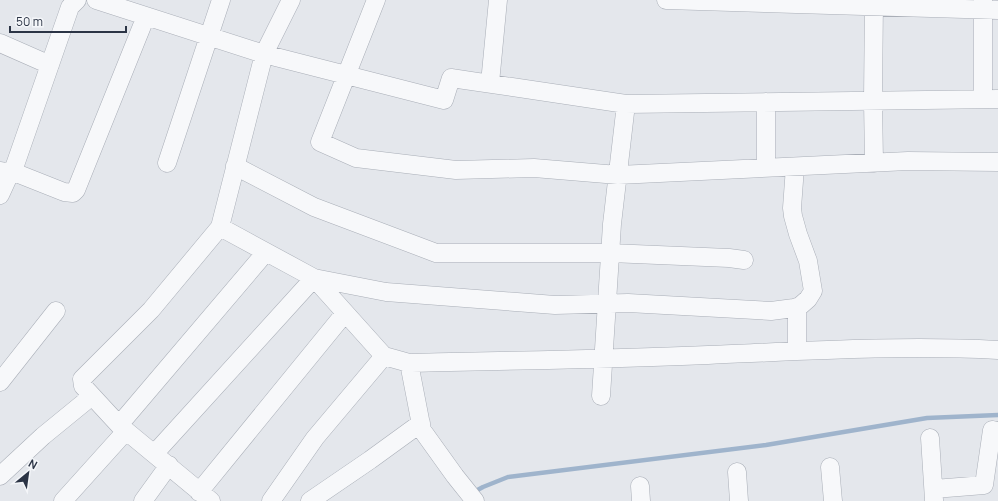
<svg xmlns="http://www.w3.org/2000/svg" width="998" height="501" font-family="Manrope,sans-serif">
<rect width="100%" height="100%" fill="#e4e7ec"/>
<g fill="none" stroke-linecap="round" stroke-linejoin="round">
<path stroke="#9fb4cc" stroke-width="4.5" d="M472,493L483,487L508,477L766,445L927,418L998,415"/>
<g stroke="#a9aeb7" stroke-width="19">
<path id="minor" d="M96,0L264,54L291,0
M376,0L320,142L356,158L456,170L534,168L618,175L908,161L998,162
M666,0L998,10
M0,43L50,65
M490,83L498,0
M983,99V0
M167,163L221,0
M874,163L873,100L874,0
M235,166L314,207L436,253H610L729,258L744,260
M766,168V102
M1,171L4,172L11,171L14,168L70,7L77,0
M0,195L11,171L64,192L73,193L76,190L146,16
M797,307V351
M409,363C508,361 608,359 708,355C804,351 902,345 998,350
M0,382L56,311
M601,396L612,224L626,104
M119,425L83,386L82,379L151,310L220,227
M930,438L934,500
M155,453L314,278L386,292L555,305L628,303L771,311L794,308L800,306L808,299L813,291L808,261L798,234L793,216L792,208L795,167
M830,467L833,501
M737,472L739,501
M0,476L43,436L92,396
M640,486L641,501
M934,489L984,485L992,430L998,431
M199,492L345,313
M63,501L126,431
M143,501L169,465
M211,501L119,425L266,252
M271,501L315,438L384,356
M310,501L370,460L421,423
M475,501L455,476L422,430L409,363L384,356L314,278L220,227L264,54L444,100L451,78L626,104L998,99"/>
</g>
<use href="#minor" stroke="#f7f8fa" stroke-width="18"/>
</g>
<g transform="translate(28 473) rotate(29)" stroke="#f4f6f9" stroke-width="3" paint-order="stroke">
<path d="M0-3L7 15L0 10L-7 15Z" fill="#2b3445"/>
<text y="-6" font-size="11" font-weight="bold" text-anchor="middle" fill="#2b3445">N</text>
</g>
<path d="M10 26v6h116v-6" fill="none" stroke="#2b3445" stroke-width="2"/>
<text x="16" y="26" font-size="12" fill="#2b3445" stroke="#f4f6f9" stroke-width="3" paint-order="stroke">50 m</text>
</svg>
